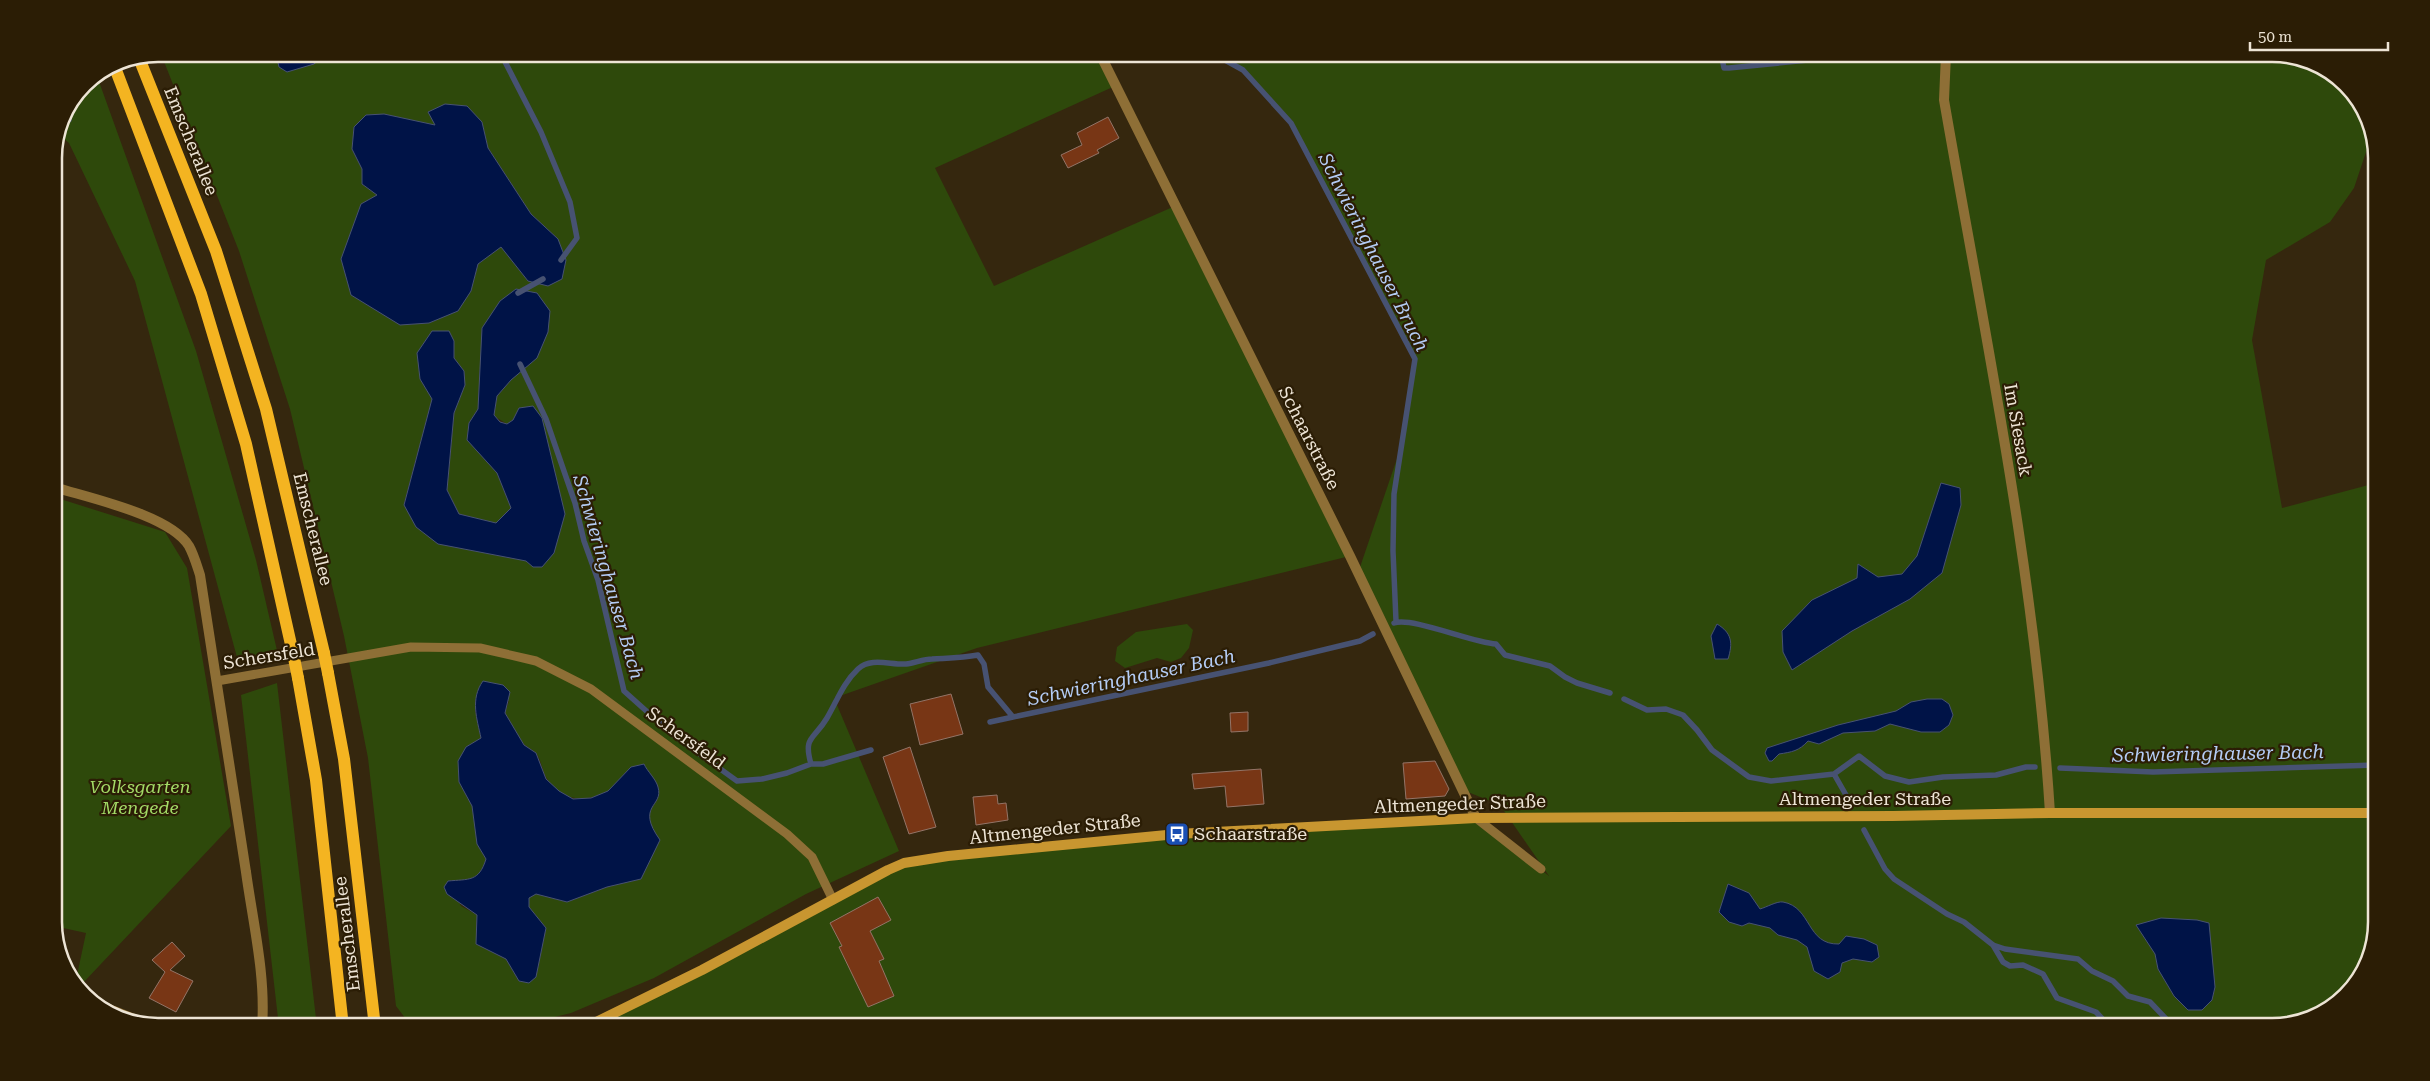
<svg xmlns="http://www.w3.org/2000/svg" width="2430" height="1081" font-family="'Roboto Serif',serif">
<rect width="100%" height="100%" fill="#35270e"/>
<path fill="#2e490b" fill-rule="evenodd" d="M161,54H1100L1115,86L935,168L994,286L1175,206L1350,556L977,648L834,698L899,851L806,894L654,978L571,1013L514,1027H412L396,1006L368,758L344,636L290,409L239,251ZM429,112L482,122L488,148L531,214L558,239L528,281L501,246L478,264L471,291L429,323L400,324L351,295L356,218L361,204L377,195L362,184V169L352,149L354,127L384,114L436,126ZM482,328L511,380L497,396L494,416L507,424L513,420L519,408L558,535L554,553L533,567L526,561L404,504L432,399L454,341V358L464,371L465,385L454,413L447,490L459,514L496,523L511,508L497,473L467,440L469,423L478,409ZM509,701L505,713C512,723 515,734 523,743C526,747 532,749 535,752C541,758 542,770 546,777C558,801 585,803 606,792C622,784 619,770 642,765L658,787L657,800L649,811L650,826L641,879L607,887L567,902L536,894L528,898L529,907L546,928L536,977L519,981L506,959L476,944L477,915L461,906L448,881C469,879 479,882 486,859L477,843L472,806L459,782L466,747L481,738L475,710Z
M1214,54H2272L2312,62L2355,95L2371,137L2354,188L2330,222L2266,260L2252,340L2282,508L2376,483V923L2368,963L2330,1010L2272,1027H1156L1150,1022L1149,1027H586L904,863L1177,834L1476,818L1549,876L1500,805L1463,790L1358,573L1403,441L1415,359L1291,123L1243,70Z
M97,76L196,351L256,560L279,659L238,661L135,281L69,143L58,134C63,111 77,89 97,76Z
M54,497L165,532L187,568L231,826L83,983L76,980L86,933L54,926Z
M1187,624L1193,630L1189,648L1181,658L1171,662L1157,658L1125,668L1115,661L1117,647L1136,632Z
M277,683L317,1027H279L241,695Z"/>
<path fill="#001347" stroke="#475272" d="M276,54H326L314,64L287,72L279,67Z
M2290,57L2312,62L2336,81H2328L2319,68L2290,59Z
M445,104L467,106L482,122L488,148L531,214L558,239L566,260L562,279L548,286L528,281L501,247L478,264L471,291L458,311L429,323L400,325L351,295L341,259L361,204L377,195L362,184V169L352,149L354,127L366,115L384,114L435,125L428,112Z
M516,289L537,293L550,311L548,332L537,358L511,380L497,396L494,415L500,422L507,424L513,420L519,408L533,406L542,418L565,514L554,553L542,567H533L526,561L438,544L416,527L404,505L432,399L420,379L417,353L432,331H449L454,341V358L464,371L465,385L454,413L447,490L459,514L496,523L511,508L497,473L467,440L469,423L478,409L482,328L500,301Z
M1941,483L1960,488L1961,505L1942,573L1910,599L1852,631L1792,670L1783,652L1782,631L1812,600L1857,578L1858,564L1878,577L1902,574L1917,556Z
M1717,624C1732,633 1733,643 1728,659H1715L1711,636Z
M483,681L503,685L510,692L505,713L524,745L536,753L546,779L559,791L573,799L591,798L608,791L631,767L644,764C647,771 656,779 658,787C664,807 635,805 660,840L641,879L607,887L567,902L536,894L529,898V907L546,928L536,977L529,983L519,981L506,959L476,944L477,915L447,894L444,887L448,881C469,879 479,882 486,859L477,844L472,806L459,782L458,761L466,747L481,738C477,719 470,699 483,681Z
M1927,699H1942L1949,704L1953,715L1949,725L1940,732H1921L1890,724L1875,731L1843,733L1819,744L1808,741C1799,751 1792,752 1779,754L1772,761H1769L1765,753L1767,748L1838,725L1896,711L1911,702Z
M1728,884L1749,893L1760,909C1767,907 1777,901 1783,902C1812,907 1806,945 1839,944L1846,936L1864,939L1877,945L1879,957L1872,962L1853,959L1842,963L1840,972L1828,979L1814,971L1807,947L1797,940L1778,935L1770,928L1749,923L1742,926L1729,922L1719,912Z
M2161,918L2197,920L2209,923L2215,987L2212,1000L2202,1010H2188L2174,996L2158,969L2155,954L2136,925Z"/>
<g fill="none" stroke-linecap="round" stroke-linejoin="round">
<path stroke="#475272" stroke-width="5.5" d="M501,54L541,132L570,202L577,238L561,260
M1214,54L1243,70L1291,123L1415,359L1394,494L1393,551L1396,621
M1721,54L1724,68H1729L1869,54
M204,55L207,54
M61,119L69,120
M518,293L543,279
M520,364L546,419L575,503L584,541L598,580L624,691L672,734L737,781L762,779L787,773L811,764C803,736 814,740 827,718C837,701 843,683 858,669C871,657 890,665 906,664C915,663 923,659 932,659C948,658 962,658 978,655L984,664L988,687L1013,717L1269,663L1360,641L1373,634
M1394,623C1413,617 1470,642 1496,644L1505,655L1550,666L1565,677L1577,683L1610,693
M1624,699L1647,710L1666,709L1683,715L1697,730L1712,750L1749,777L1771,781L1834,774L1859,756L1885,776L1909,782L1943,777L1996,775L2026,767H2035
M990,722L1013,717
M811,764H823L871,750
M2060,768L2153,772L2376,765
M1834,774L1850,802
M1864,830L1885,869L1894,879L1947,914L1964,922L1993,945L2005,949L2078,959L2092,971L2113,981L2128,996L2150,1002L2171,1024L2177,1027
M1993,945L2003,962L2010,966L2023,965L2043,974L2057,998L2096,1012L2110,1027"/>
</g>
<path fill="#783615" stroke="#937467" d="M1108,117L1119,138L1097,150L1099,153L1068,168L1061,155L1082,145L1077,133Z
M951,694L963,734L920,745L910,704Z
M1248,712V731L1231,732L1230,713Z
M910,747L936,827L909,834L883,757Z
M1435,761L1449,789L1445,796L1406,799L1403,763Z
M1261,769L1264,804L1227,807L1225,786L1194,789L1192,774Z
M997,795L998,804L1006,803L1008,820L976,825L973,797Z
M878,897L891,920L870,931L884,959L879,961L894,996L868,1007L839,947L842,946L830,923Z
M172,942L185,956L170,970L193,981L176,1012L149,998L165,972L152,960Z"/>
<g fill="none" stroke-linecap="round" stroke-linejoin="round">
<path stroke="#8e6f36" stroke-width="9" d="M217,681L411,647L480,648L536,661L591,689L787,834L812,857L833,900
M1476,818L1541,869"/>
<path stroke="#8e6f36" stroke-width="10" d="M1100,54L1350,556L1476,818
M1946,54L1944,100C1985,336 2035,573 2050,813
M54,487C89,498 170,515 189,546C194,555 197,566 200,575C216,674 231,773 246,872C253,923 266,976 262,1027
M101,1006L152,1026"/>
<path stroke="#c89630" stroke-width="10" d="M586,1027L702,970L888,870L904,863L948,856L1177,834L1476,818L1893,816L2050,813H2376"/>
<path stroke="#f4b421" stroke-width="12" d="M139,58L216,251L266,409L324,653
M114,65L201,294L246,444L294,658
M328,673L344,759L375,1027
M298,678L316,780L343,1027"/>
<path stroke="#f4b421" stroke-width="12" d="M324,653L328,673
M294,658L298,678"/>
</g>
<defs>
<g id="bus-square" transform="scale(1.25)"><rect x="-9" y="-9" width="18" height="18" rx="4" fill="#1a4fb4" stroke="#2b1d05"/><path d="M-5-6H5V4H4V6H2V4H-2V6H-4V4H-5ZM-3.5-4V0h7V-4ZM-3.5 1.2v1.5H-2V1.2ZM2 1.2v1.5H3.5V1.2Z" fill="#fff"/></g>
</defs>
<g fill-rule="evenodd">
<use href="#bus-square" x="1177" y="834"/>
</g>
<g text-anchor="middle" stroke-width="4.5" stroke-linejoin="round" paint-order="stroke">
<g font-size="18" fill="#ede4d5" stroke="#2b1d05">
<text transform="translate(191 141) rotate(68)" y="6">Emscherallee</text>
<text transform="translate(2018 430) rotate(80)" y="6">Im Siesack</text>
<text transform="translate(1309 438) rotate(63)" y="6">Schaarstraße</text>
<text transform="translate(313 529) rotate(76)" y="6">Emscherallee</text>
<text transform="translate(269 656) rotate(-9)" y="6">Schersfeld</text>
<text transform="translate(686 738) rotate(36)" y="6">Schersfeld</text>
<text x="1865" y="805">Altmengeder Straße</text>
<text transform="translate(1460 804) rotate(-2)" y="6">Altmengeder Straße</text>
<text transform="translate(1055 829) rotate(-6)" y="6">Altmengeder Straße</text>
<text transform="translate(347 934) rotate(-97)" y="6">Emscherallee</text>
</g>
<g font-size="18" font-style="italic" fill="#a3db66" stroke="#2b1d05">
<text x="140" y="793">Volksgarten<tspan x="140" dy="21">Mengede</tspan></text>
</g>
<g font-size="18" fill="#ede4d5" stroke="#2b1d05" text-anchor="start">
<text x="1194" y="840">Schaarstraße</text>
</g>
<g font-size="19" font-style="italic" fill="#b4ccf5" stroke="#2b1d05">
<text transform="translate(1374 252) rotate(63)" y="7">Schwieringhauser Bruch</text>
<text transform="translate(609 577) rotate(74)" y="7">Schwieringhauser Bach</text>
<text transform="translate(1131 677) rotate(-12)" y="7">Schwieringhauser Bach</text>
<text transform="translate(2218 753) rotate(-1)" y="7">Schwieringhauser Bach</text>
</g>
</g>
<path d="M0 0H2430V1081H0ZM158 62H2272A96 96 0 0 1 2368 158V922A96 96 0 0 1 2272 1018H158A96 96 0 0 1 62 922V158A96 96 0 0 1 158 62Z" fill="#2b1d05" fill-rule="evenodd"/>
<path fill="none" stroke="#ede4d5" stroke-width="2.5" d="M158 62H2272A96 96 0 0 1 2368 158V922A96 96 0 0 1 2272 1018H158A96 96 0 0 1 62 922V158A96 96 0 0 1 158 62Z"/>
<path d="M2250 42v8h138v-8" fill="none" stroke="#ede4d5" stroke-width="2.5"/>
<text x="2258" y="42" font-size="15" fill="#ede4d5" stroke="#2b1d05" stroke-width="4" paint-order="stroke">50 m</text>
</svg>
